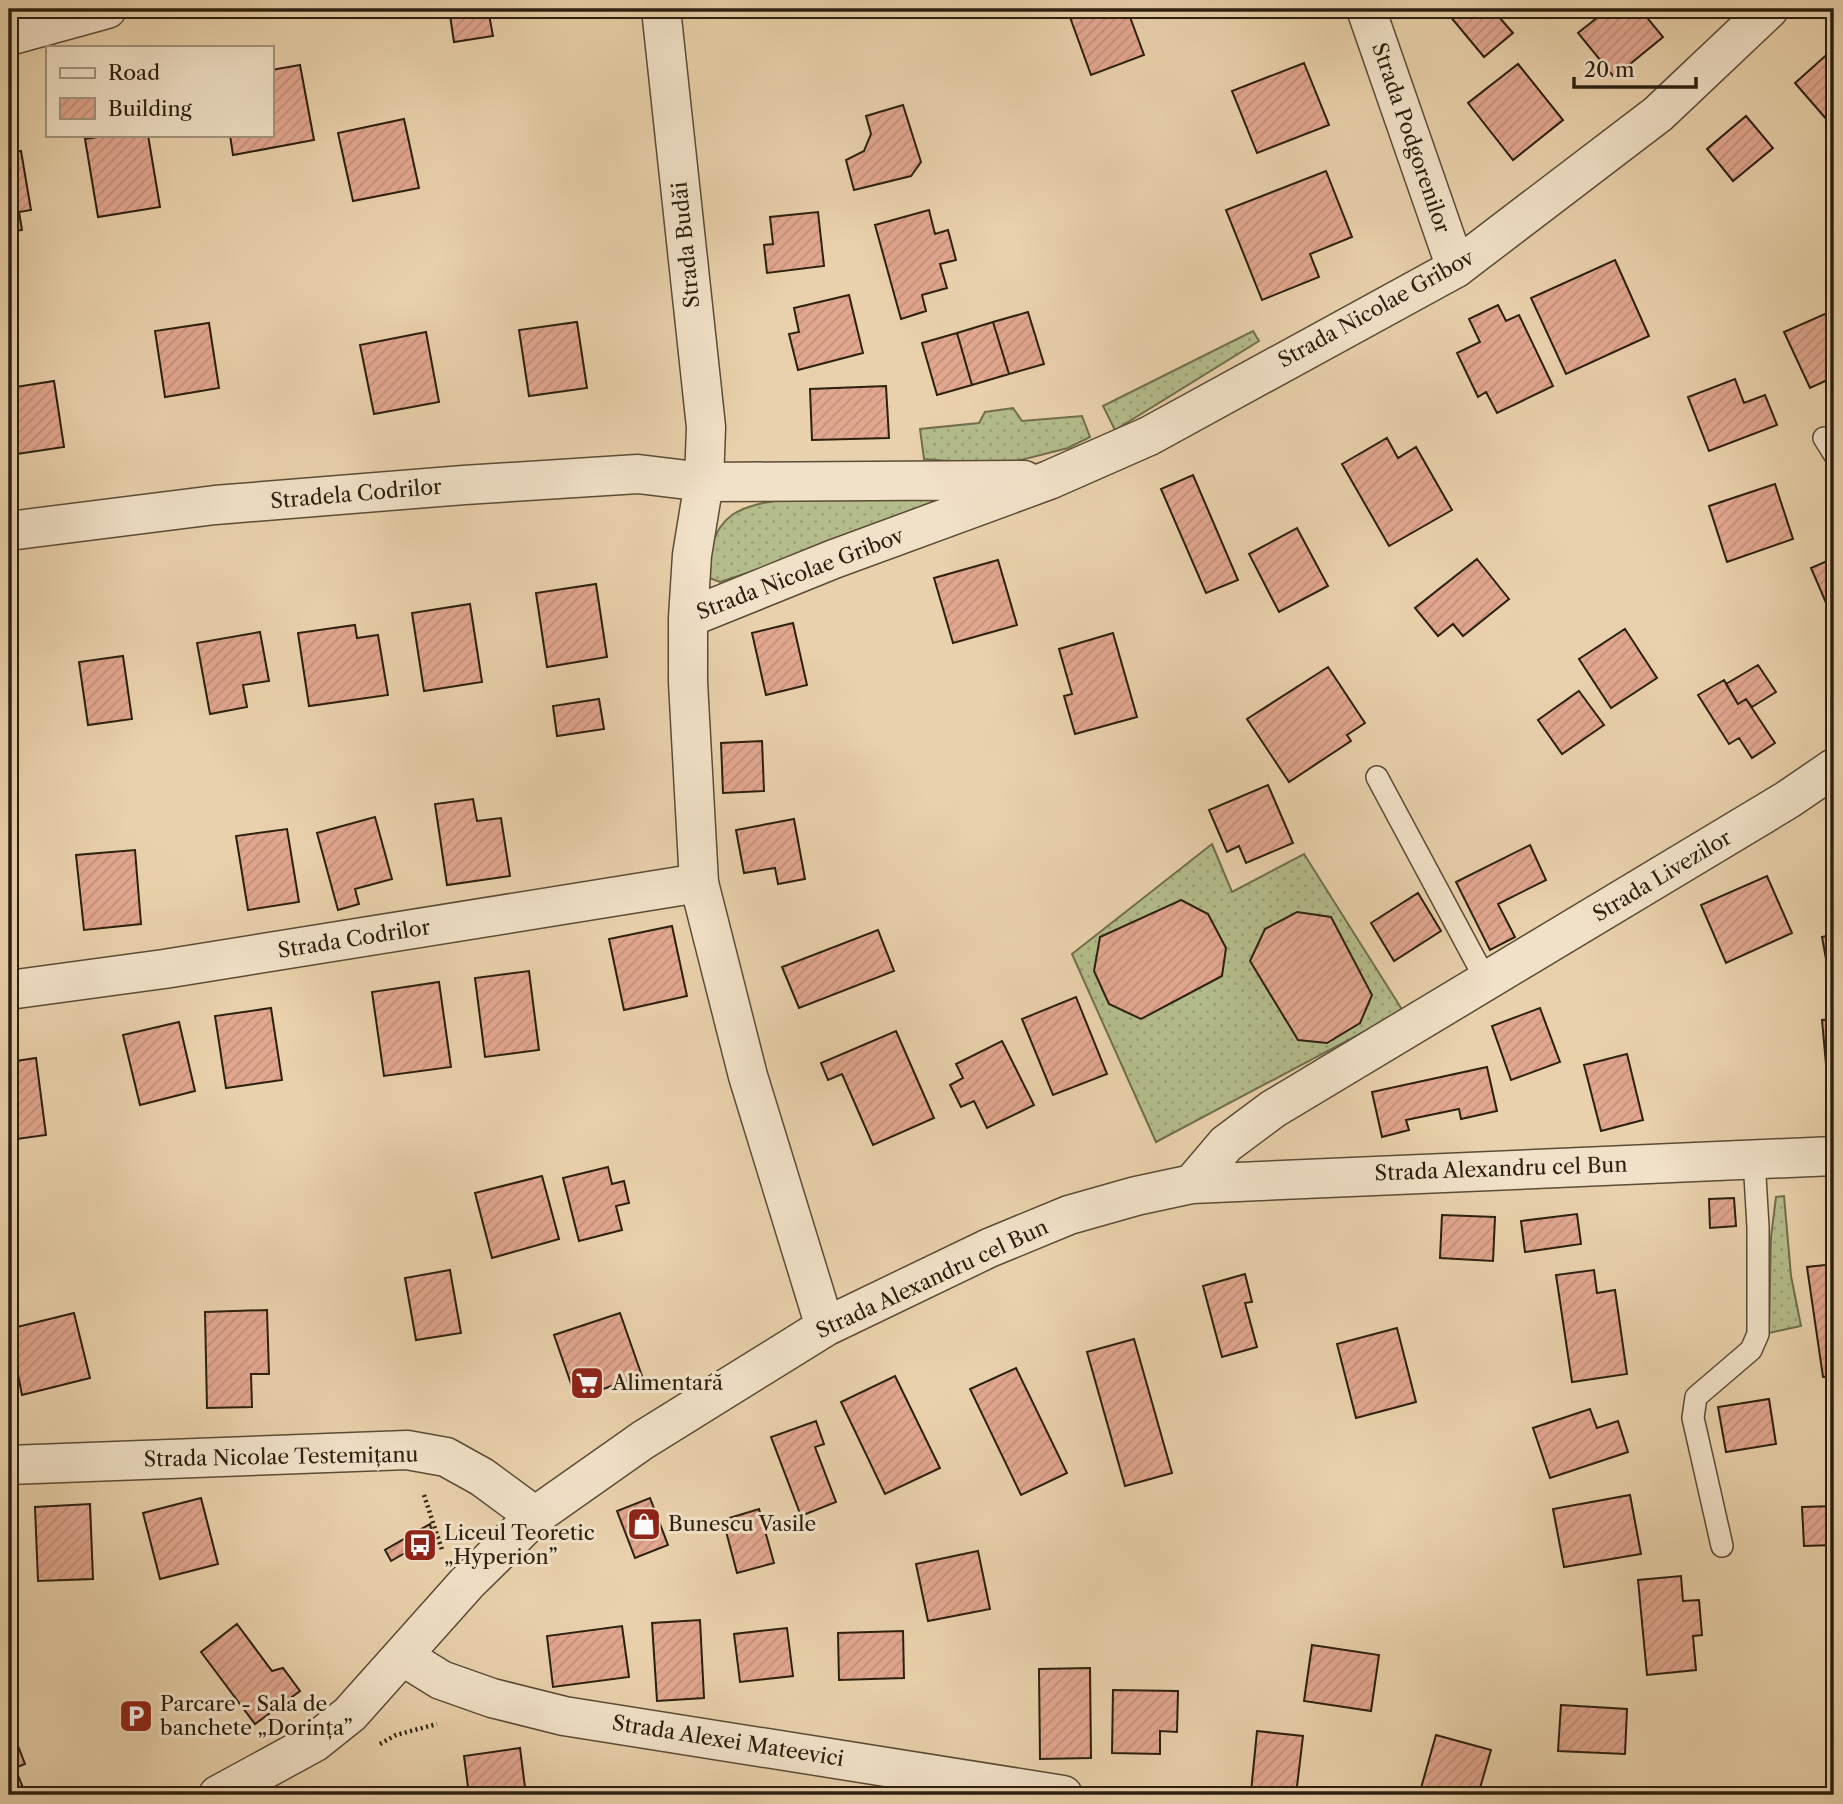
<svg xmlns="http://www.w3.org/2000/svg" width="1843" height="1804" font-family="'Libre Caslon Text',serif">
<defs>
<pattern id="grass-dots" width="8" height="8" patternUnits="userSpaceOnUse" patternTransform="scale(1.75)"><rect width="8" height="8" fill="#b4bc8b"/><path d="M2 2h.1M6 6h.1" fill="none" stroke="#9ba177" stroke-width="1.8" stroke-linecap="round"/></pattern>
<pattern id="building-hatch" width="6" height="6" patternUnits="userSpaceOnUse" patternTransform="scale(1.75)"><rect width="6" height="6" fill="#e2a78f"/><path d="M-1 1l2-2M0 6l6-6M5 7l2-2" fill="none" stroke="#c28f7a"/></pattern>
</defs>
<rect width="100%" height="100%" fill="#e9d1ab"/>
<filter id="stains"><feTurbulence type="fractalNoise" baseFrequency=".00286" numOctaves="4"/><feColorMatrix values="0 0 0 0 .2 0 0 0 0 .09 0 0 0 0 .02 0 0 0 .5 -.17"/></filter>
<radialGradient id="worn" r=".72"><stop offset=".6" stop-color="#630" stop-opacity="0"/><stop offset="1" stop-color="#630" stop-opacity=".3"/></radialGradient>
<path fill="url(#grass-dots)" stroke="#706e4d" stroke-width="2" d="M1253,331L1259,341L1115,430L1103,406Z
M1013,408L1022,421L1082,416L1090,437L1068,448L1001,465L924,459L920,429L979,423L985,412Z
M940,497L939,509L720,582L707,577C708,555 712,530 732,515C771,488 891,498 940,497Z
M1212,844L1232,892L1304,854L1403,1011L1156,1142L1072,954Z
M1784,1196L1791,1276L1801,1326L1769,1333L1771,1237L1776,1197Z"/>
<path fill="url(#building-hatch)" stroke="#2c200f" stroke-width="2" d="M449,9H488L493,36L454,42Z
M1067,9H1127L1144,55L1091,75Z
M1444,9H1492L1513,33L1484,57Z
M1608,9H1640L1663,37L1614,77L1578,33Z
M1833,49L1834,51V128L1795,83Z
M1304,63L1329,125L1257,153L1232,91Z
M1518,64L1563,120L1513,160L1468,103Z
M300,65L314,140L233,155L230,135H271V70Z
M903,105L921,162L911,176L854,190L846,160L864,151L871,134L866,116Z
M1746,116L1773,148L1733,181L1707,149Z
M404,119L419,188L353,201L338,133Z
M110,135H148L160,207L98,217L85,139Z
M21,151L31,210L19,212L22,230L9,232V153Z
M1326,171L1352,237L1310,254L1319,277L1262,300L1226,210Z
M929,210L935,234L948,230L956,260L940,264L947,288L922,295L926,311L901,319L875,225Z
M818,212L824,266L767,273L764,245L773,244L770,217Z
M1615,260L1649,336L1566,374L1531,298Z
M849,295L863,353L798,370L789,334L799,332L794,308Z
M1498,305L1506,321L1519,315L1553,386L1497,413L1486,392L1478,397L1457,353L1480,342L1469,319Z
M1834,310V377L1810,388L1784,332Z
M1028,312L1044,364L1009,374L993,322Z
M577,322L587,388L529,396L519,330Z
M993,322L1009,374L972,385L957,333Z
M209,323L219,388L165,397L155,331Z
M426,332L439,402L374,414L360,345Z
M957,333L972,385L937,395L922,343Z
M1735,379L1744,403L1765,395L1777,425L1709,451L1688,397Z
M54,381L64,447L10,455L9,388Z
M886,386L889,438L812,440L810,389Z
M1387,438L1398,458L1416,447L1452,510L1389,546L1342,464Z
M1193,475L1238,580L1206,593L1161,489Z
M1775,484L1793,539L1727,562L1709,506Z
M1297,528L1328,586L1279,612L1249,554Z
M1834,558V611L1830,612L1811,568Z
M1477,559L1509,599L1463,636L1453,624L1438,636L1415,608Z
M998,560L1017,625L953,643L934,578Z
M596,584L607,657L547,667L536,593Z
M470,604L482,682L424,691L412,613Z
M793,623L807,685L766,695L752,633Z
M355,625L357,638L378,635L388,695L309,706L298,633Z
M1625,629L1657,678L1611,708L1579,659Z
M260,632L269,681L243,685L247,707L210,714L197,643Z
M1113,633L1137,717L1075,734L1064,696L1072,694L1059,649Z
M123,656L132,719L88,725L79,662Z
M1758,665L1776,692L1752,707L1746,699L1738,704L1726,684Z
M1328,667L1365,723L1347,735L1351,741L1289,782L1247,719Z
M1724,680L1738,704L1746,699L1775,743L1752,758L1739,738L1729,744L1698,695Z
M1579,691L1604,725L1562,754L1538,720Z
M599,699L604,729L557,736L553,706Z
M762,741L764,791L723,793L721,743Z
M1268,785L1293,843L1246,863L1239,846L1227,852L1209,810Z
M473,799L477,821L501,818L510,876L447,885L435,804Z
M375,817L392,879L355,889L359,904L338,910L317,833Z
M794,819L805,879L778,884L775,868L744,873L736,830Z
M287,829L299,902L248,910L236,836Z
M1530,845L1546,880L1498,904L1515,937L1490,950L1456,882Z
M135,850L141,924L84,930L76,855Z
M9,854H13L17,930H9Z
M1767,876L1792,933L1726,963L1701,905Z
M1418,893L1441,931L1394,961L1371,923Z
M1181,900L1208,914L1226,948L1222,976L1141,1019L1109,1004L1094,971L1100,937Z
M1297,912L1331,917L1372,995L1360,1023L1327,1043L1298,1040L1250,961L1265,929Z
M672,926L687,996L624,1010L609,939Z
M878,930L894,971L799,1008L782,967Z
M1834,934V992H1832L1822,937Z
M529,971L539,1050L485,1057L475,978Z
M439,982L451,1067L384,1076L372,992Z
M1076,997L1107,1074L1053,1095L1022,1019Z
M271,1008L282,1080L226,1088L215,1016Z
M1540,1008L1560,1062L1511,1080L1492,1026Z
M1834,1019V1085L1828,1086L1822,1020Z
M179,1022L195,1091L140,1105L123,1035Z
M896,1031L934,1118L873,1145L842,1074L828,1080L821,1063Z
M1002,1041L1034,1105L987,1128L974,1101L961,1107L950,1085L963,1078L956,1064Z
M1627,1054L1643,1120L1601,1131L1584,1065Z
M36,1058L46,1135L9,1140V1062Z
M1487,1067L1497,1111L1461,1119L1459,1109L1406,1120L1409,1130L1382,1137L1372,1092Z
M608,1167L612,1184L624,1181L629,1203L616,1206L622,1230L579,1241L563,1178Z
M542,1176L559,1239L492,1258L475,1193Z
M1734,1198L1736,1226L1710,1228L1709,1199Z
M1577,1214L1581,1244L1525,1252L1521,1221Z
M1442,1215L1495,1217L1493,1261L1440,1258Z
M1834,1264V1376L1823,1377L1807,1267Z
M450,1270L461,1333L416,1340L405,1278Z
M1594,1270L1597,1293L1615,1290L1627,1374L1572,1382L1556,1275Z
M1245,1274L1252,1302L1245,1303L1257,1347L1222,1357L1203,1286Z
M267,1310L269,1374H251L252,1407L207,1408L205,1312Z
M74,1313L90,1378L22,1395L9,1329Z
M620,1313L642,1376L576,1398L554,1335Z
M1397,1328L1416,1402L1356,1418L1337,1344Z
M1134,1339L1172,1473L1125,1486L1087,1352Z
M1016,1368L1067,1473L1021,1495L970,1389Z
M895,1376L940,1468L885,1494L841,1402Z
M1769,1399L1776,1444L1726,1452L1718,1407Z
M1590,1409L1597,1428L1618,1421L1628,1452L1550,1478L1533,1428Z
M816,1421L824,1444L815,1447L836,1502L801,1516L771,1437Z
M1630,1495L1641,1554L1564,1567L1553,1509Z
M201,1498L218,1564L160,1579L143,1513Z
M650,1498L668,1545L635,1558L617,1511Z
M90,1504L93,1579L38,1581L35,1507Z
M1834,1506V1545L1804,1546L1802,1507Z
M759,1509L774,1563L737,1573L723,1520Z
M430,1524L433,1537L391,1561L385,1550Z
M978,1551L990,1609L928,1621L916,1564Z
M1681,1576L1683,1601L1699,1600L1702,1635L1693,1636L1696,1670L1647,1675L1638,1580Z
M700,1620L704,1698L657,1701L652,1623Z
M237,1624L272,1671L283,1668L300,1691L255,1724L201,1652Z
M622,1626L629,1677L553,1687L547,1636Z
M787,1628L793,1676L740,1682L734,1634Z
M903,1631L904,1678L839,1680L838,1633Z
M1312,1645L1379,1655L1371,1711L1304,1701Z
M1090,1668L1091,1758L1040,1759L1039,1669Z
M1113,1690L1178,1691L1177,1732L1160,1731V1754L1112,1753Z
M1561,1705L1627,1709L1625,1754L1558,1751Z
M1257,1731L1303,1736L1296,1795L1251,1792Z
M1436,1735L1491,1750L1478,1795H1419Z
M15,1738L25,1764L15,1768L26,1795H9V1741Z
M520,1748L526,1795H469L464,1756Z
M1670,1789L1751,1790V1795H1670Z"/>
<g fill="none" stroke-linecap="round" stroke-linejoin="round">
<g stroke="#5b4c36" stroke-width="24">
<path id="service" d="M1824,438L1834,454
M1377,777L1487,982
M1722,1546L1693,1418L1696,1397L1751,1350L1758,1334V1227L1754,1159"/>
</g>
<g stroke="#5b4c36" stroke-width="41">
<path id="minor" d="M1366,9L1456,268
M9,36L107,9
M9,531L215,505L464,485L638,474L704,482L706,427L661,9
M9,990L164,969L699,883
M404,1657L441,1680L492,1698L564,1716L1063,1795"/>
</g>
<g stroke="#5b4c36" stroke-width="41">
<path id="tertiary" d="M688,618L834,559L1049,480L1149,436L1456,268L1658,114L1769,9
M1192,1184L1226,1144L1273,1109L1787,800L1834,768
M825,1327L748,1076L699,883L688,682V618L692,555L704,482L1024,480
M9,1465L407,1450L446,1457L482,1477L535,1516
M218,1795L315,1742L350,1714L467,1583L535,1516L643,1440L825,1327L989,1248L1069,1215L1136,1196L1192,1184L1834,1156"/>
</g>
<path stroke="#2c200f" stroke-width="4.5" stroke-dasharray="2 3.5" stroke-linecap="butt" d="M424,1495L442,1550
M380,1744L396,1735L437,1724
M170,1795L180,1790"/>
<use href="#service" stroke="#f1e1c8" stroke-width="21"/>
<use href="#minor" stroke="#f1e1c8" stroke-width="38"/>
<use href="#tertiary" stroke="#f1e1c8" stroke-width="38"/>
</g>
<defs>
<g id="supermarket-square" transform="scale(1.75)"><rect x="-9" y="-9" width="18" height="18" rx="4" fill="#8f2418" stroke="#f1e1c8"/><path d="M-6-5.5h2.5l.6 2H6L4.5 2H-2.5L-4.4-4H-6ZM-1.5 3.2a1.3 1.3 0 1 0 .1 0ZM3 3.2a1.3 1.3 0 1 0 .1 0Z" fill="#fff"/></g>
<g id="shop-square" transform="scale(1.75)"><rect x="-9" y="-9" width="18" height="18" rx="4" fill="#8f2418" stroke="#f1e1c8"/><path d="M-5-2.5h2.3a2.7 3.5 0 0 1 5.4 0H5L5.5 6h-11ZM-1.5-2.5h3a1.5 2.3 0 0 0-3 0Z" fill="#fff"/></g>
<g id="bus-square" transform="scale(1.75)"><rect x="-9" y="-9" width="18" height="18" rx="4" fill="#8f2418" stroke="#f1e1c8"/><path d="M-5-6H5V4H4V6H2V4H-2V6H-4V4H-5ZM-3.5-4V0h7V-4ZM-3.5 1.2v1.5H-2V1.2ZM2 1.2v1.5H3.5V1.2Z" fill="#fff"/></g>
<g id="parking-square" transform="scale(1.75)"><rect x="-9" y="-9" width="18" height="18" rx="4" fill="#8f2418" stroke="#f1e1c8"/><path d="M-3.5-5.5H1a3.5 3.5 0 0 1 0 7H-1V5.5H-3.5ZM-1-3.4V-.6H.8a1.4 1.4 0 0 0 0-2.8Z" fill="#fff"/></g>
</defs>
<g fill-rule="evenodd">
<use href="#supermarket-square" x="587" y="1383"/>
<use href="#shop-square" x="644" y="1524"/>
<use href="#bus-square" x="420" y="1545"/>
<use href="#parking-square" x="136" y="1716"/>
</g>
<g text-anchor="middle" stroke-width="6" stroke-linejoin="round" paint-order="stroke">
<g font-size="21" fill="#2c200f" stroke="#f1e1c8">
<text transform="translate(1411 138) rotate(71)" y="7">Strada Podgorenilor</text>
<text transform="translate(686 245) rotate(-96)" y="7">Strada Budăi</text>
<text transform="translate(1376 309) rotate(-29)" y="7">Strada Nicolae Gribov</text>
<text transform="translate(356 494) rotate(-5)" y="7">Stradela Codrilor</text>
<text transform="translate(800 574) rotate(-21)" y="7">Strada Nicolae Gribov</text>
<text transform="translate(1662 876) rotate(-31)" y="7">Strada Livezilor</text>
<text transform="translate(354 939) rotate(-9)" y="7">Strada Codrilor</text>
<text transform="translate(1501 1169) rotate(-2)" y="7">Strada Alexandru cel Bun</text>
<text transform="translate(932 1279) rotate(-25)" y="7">Strada Alexandru cel Bun</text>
<text transform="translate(281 1457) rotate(-1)" y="7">Strada Nicolae Testemițanu</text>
<text transform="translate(728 1741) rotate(9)" y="7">Strada Alexei Mateevici</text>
</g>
<g font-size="21" fill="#2c200f" stroke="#f1e1c8" text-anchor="start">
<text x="612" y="1390">Alimentară</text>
<text x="668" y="1531">Bunescu Vasile</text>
<text x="444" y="1540">Liceul Teoretic<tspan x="444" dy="24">„Hyperion”</tspan></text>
<text x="160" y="1711">Parcare - Sala de<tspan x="160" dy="24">banchete „Dorința”</tspan></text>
</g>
</g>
<rect width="1843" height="1804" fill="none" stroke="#e9d1ab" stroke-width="35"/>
<rect x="10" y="10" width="1822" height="1783" fill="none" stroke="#2c200f" stroke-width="3.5"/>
<rect x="18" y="18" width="1808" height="1769" fill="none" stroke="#2c200f" stroke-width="2"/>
<rect x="46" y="46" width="228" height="91" fill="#f1e1c8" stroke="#a2947e" stroke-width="2"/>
<rect x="60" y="68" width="35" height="10" fill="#f1e1c8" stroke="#a2947e" stroke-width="2"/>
<text x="108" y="80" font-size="21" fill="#2c200f">Road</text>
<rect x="60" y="98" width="35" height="21" fill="url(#building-hatch)" stroke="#a2947e" stroke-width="2"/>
<text x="108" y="116" font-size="21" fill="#2c200f">Building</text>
<path d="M1574 77v10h122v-10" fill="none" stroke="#2c200f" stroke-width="3.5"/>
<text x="1584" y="77" font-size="21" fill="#2c200f" stroke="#f1e1c8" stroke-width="5" paint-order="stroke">20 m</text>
<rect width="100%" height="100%" filter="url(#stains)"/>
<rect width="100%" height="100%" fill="url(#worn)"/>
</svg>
